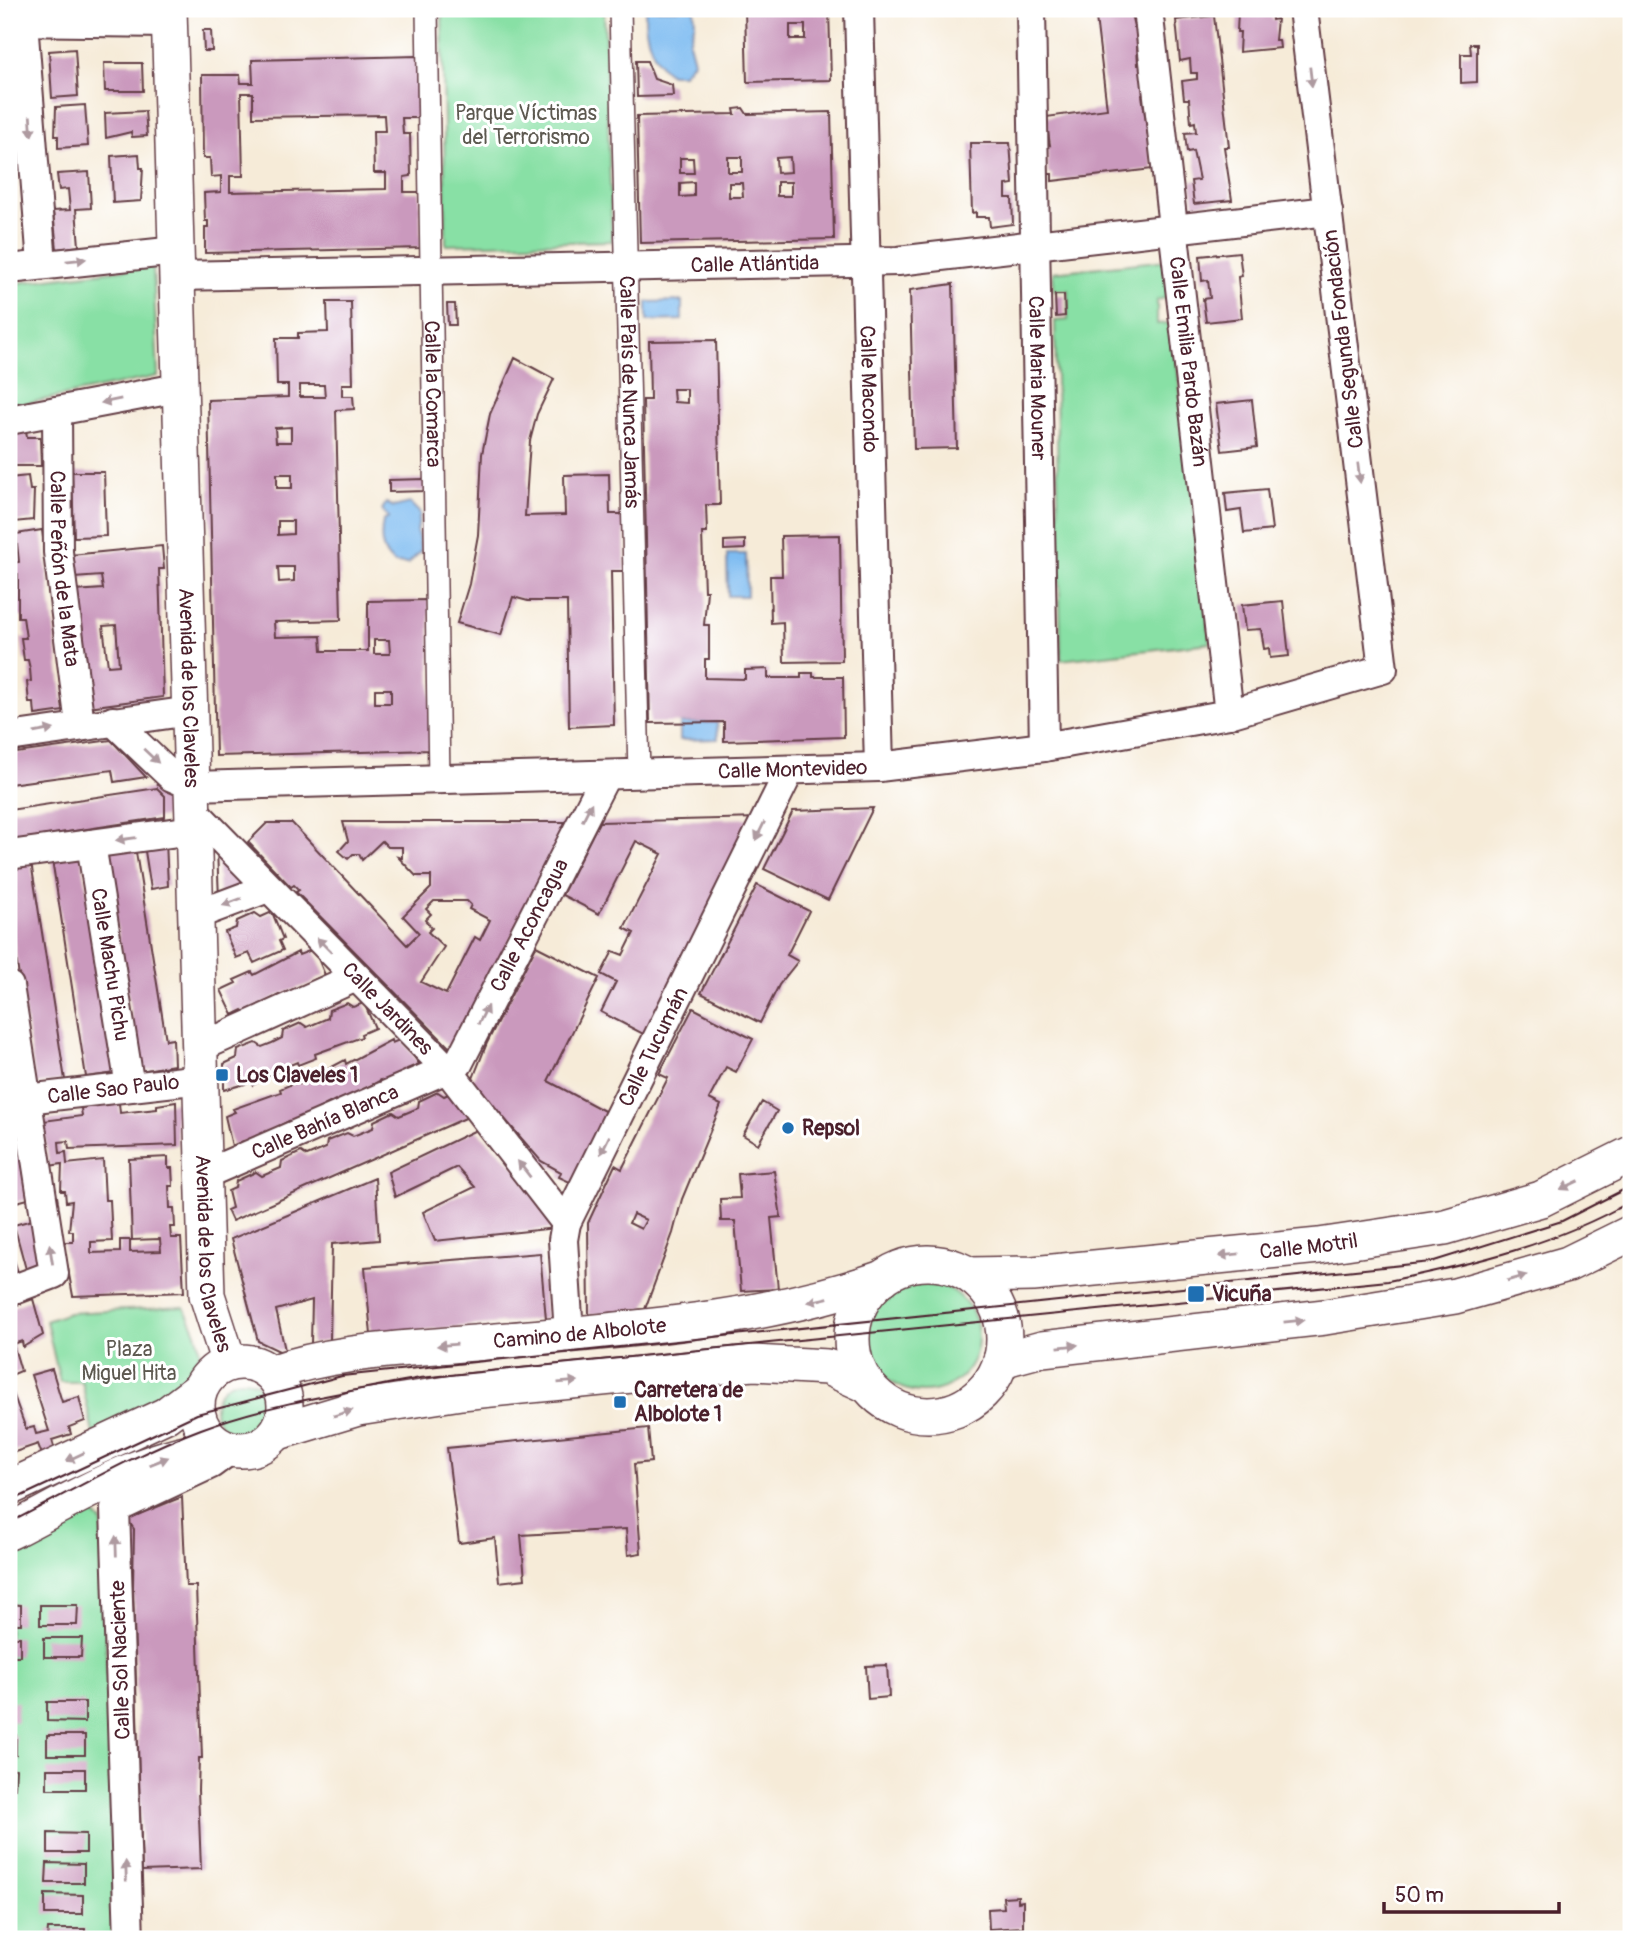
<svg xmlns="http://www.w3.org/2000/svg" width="1640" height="1948" font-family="Pangolin,sans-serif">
<rect width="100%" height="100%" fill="#fff"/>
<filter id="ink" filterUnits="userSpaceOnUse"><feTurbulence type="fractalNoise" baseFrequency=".0143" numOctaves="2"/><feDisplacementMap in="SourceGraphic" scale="14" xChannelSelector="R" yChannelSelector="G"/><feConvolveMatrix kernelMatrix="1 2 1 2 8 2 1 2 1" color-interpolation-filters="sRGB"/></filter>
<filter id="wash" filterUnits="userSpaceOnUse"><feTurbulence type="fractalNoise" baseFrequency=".00686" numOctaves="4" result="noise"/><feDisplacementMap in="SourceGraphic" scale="28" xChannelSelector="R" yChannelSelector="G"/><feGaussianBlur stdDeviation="1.57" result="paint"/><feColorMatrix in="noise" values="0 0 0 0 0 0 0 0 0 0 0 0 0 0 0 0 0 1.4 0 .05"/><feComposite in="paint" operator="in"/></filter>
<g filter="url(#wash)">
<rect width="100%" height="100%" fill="#f6ebd8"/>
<path fill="#88e0a5" stroke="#698068" stroke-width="2" d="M442,9H604L612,241L446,245Z
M1167,260L1170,297L1157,300V324L1172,323L1210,643L1061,660L1055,321L1068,320V290H1054L1053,272Z
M153,266L158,376L9,407V284Z
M868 1337a55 55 0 1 1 110 0a55 55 0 1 1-110 0Z
M184,1307C190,1321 202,1339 199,1355C197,1366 183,1376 180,1395L94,1438L82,1382H60L46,1321L69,1313Z
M215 1408a28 28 0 1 1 56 0a28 28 0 1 1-56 0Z
M87,1505L102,1522L115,1939H9V1546Z"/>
<path fill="#7ebcf1" stroke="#646e8e" stroke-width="2" d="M646,9H694L695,23L689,42L694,61L683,74H671C653,65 642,28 646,9Z
M682,301V320L647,321V302Z
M386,503L394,507L410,503L420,513L417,532L421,551L408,564L394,563C380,553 380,537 383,521L389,518L382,510Z
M727,554H746L747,596H728Z
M717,722L718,739L680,740V723Z"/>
<g id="blocks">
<path fill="#ca99bd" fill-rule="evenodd" d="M745,9H829L831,80L747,82ZM790,25H805V39H790Z
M1095,9H1134L1135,18H1132L1134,27L1136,26L1138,65H1141L1144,94L1142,95L1153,169L1052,181V174H1048L1047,144L1050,145L1046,117L1107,109Z
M1234,9H1271L1272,20L1277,19L1275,40H1279L1280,48L1239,52L1240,32H1237L1238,12Z
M1214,16L1229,147H1224L1232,200L1194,204L1191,181L1199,180L1193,151L1187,152L1185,133L1196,132L1195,122L1191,123L1189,99H1184L1182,81L1197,79V73H1191L1190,59L1180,61L1176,20Z
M203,30H211L212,51H204Z
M1470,44H1477V82L1461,83V54H1471Z
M75,49L78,96L52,98L49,51Z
M417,56L418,118H402L403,134H410L411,176L404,177V192H420L421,248L205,253V227H208V221H205L204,193L221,192V176L211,177L210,158H203L202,75H240L241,83H253L252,60ZM241,93H253V117L384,115L385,131H373L374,173H386V189L230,192V176H243Z
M636,61H647L654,79L672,85L673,96L637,97Z
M104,63H142L143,91H105Z
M85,105L88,146L58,148V136H55L56,107Z
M743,108L747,114L831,112L834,239L640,243L637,116L735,114L734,109ZM728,157H742V172H728ZM790,157L791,172L777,173L776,158ZM680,158H693L694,173H680ZM694,182V196L680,197V183ZM777,182H791V196H777ZM729,183H742L743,197H729Z
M145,111L147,136L132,137L131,132L106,138L105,113Z
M970,143H1010L1013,184L1006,185V198H1012L1013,224L990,227L989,217H976V212L972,213Z
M139,154L140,168H143L141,201L113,203L111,156Z
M89,172L91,208L76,209L79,246L57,249L53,211L70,210L68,189L59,190L57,174Z
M1239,252L1242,276L1238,277L1242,318L1206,322L1203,299L1210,298L1208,280L1202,281L1200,256Z
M953,284L957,448L914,449L910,290Z
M1055,295H1064L1065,316L1056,317Z
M327,302H351L353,384H342V396H353L354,409L336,410L341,620L274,622L275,637L321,636L322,651H368V601L429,600L432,750L216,756L208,400L288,397V385H277L276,338H298V333L328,332ZM300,385H324L325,397H300ZM291,427V442H276L275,428ZM277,474H292V488H277ZM278,521H293V534L278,535ZM278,567H294V581L279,582ZM374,640H389L390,654H374ZM375,689H391V703H375Z
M447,304H455L456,325H448Z
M716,340L720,505H706L707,533H702L704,591H707L704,625H709V659H705V678L745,679V670L768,669V678H801V673H813V677H843L844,737L724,741V722L650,723L643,400H650L649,341ZM673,389H687V403L674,402Z
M515,358L554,379L537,414L530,441L525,516L565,515L564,475L609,474L610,514H624L625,571H611L614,725L569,727L567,601H528L513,597L501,635L457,623L469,584L478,535L482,454L490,414Z
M1252,400L1257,447L1222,451L1216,404Z
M26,430L27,437H40L41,466H9L12,432Z
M72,472H104L106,536L74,537Z
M28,476L30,490H34L33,520L14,522L12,510L9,511V478Z
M426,479V491L389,492V480Z
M1267,489L1272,530L1244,533L1241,510L1227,512L1225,493Z
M42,530L64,711L35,715L34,703H29L27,682L31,681L30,669L28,660H24L21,638H26L23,617H18V574H13L12,563L19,562L16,534Z
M840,535L842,661L784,662L783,622L771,623L770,576H782L781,536Z
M745,540V549L724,550V541Z
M162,546L164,569H159L163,697L88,707L75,591L103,589L101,576L74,578L71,555ZM116,625L119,665L108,666L103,626Z
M1283,601L1289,656L1270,658L1269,648L1264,649L1261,629L1245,630L1242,605Z
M111,740L146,777L114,782L112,770L9,784V754Z
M157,788L165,796V817L9,841V810Z
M873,808L828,900L764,869L793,811Z
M760,818L649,1037L601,1012L616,982L601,974L613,951L623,955L634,933L624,928L662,854L636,841L599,914L562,895L599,822Z
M343,822H574L451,1049L296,892L299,890L294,885L291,887L248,842L267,823H292L407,945L419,933L403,916L431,888V876H416L398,857L402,858V847H388L382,841L362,860L359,854H353L348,859L339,851L348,841ZM434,901H467L471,905L469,909L490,920L480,940L475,937L446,994L421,982L444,947L428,932L432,928L425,920L431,914L426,909Z
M166,841L168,886L151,889L144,845Z
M135,846L166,1040L173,1039L174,1065L140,1071L105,851Z
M217,849L252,885L219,899Z
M81,854L116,1073L86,1077L52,859Z
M31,862L65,1080L36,1084L9,913V866Z
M757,885L809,911L787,955L798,961L779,985L760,1023L701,993Z
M272,912L283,939L279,941L283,950L254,963L249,953L236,958L225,932L236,928L237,921L255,913L261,917Z
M536,946L599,978L548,1081L610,1114L574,1184L559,1177L561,1172L541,1161L472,1081L487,1043Z
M314,949L325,975L314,980L315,982L279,995L245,1013L243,1010L233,1015L221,990L236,983L234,980L252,972L254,975L298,952L299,955Z
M347,1003L353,1007L364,1003L375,1028L361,1034L362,1037L315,1054L316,1058L298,1065L297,1062L283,1068L253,1085L252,1082L224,1090V1064L237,1058L238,1050L256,1043L262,1047L272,1043L282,1038L283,1031L301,1023L307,1027L328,1018L329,1010Z
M693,1008L753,1039L736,1072L726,1067L709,1099L721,1105L682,1199L673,1233L645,1309L589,1315L588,1223L615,1165L622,1169L668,1078L659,1074ZM633,1214L646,1220L641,1229L629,1223Z
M402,1039L419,1064L407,1069L409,1072L382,1083L381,1080L337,1104L335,1100L290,1124L289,1121L244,1144L243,1141L232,1146L225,1116L235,1112L233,1109L281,1092L280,1089L299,1081L300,1084L345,1060L346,1064L391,1040L392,1043Z
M438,1092L444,1096L453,1092L470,1116L232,1221L227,1210L232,1208L228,1191L235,1188L236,1181L256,1172L262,1176L281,1168L282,1161L301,1152L307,1156L326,1148L327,1141L347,1133L353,1136L373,1128L374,1121L393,1112L399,1116L418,1108L419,1101Z
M176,1102L177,1145L69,1149L68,1141L59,1142L60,1153L66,1152L67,1164L103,1160L105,1200H110L112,1241L91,1242V1253L120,1252V1240H130V1252L161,1251L160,1239L132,1240L129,1159L168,1157V1168H172L173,1186H169L170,1208H174L175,1227H170L171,1238H181L184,1292L73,1296L63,1242H73V1231H69L72,1201L66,1202L65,1191H61L62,1164L49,1166L43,1121L82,1116L81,1108L100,1105L119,1103L120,1113L157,1109V1105Z
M762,1102L777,1111L758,1144L743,1135Z
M15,1121L28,1199L9,1204V1122Z
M476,1130L516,1168L556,1228L435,1241L423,1212L475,1187L457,1167L395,1197L388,1172Z
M774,1171L781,1217L771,1218L778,1289L741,1291L735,1221H721L720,1199L740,1198L738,1174Z
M375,1178L379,1240L332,1244L330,1340L311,1344L312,1300L276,1310L285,1350L279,1351L258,1341L231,1239Z
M32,1220L39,1268L27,1273L14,1225Z
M9,1243L19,1276L9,1280Z
M540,1253L546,1319L371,1335L365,1267Z
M33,1299L43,1335L23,1347L22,1341L13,1344L21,1371L9,1376V1308Z
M52,1369L62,1402L79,1397L85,1421L69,1427L71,1434L52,1440L56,1454L44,1460L38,1444L9,1454V1382L26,1429L34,1427L36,1434L49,1431L31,1375Z
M648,1428L651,1462L634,1464L641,1553L628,1555L626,1529L521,1535L525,1579L499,1582L495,1538L459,1543L447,1448Z
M182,1497L186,1586H196L202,1758H199L198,1790L201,1869L142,1871L133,1587L134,1529L127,1519Z
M9,1604L21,1605V1624H9Z
M40,1605H78L77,1625H40Z
M9,1637H20V1656H9Z
M44,1638H82L81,1657H44Z
M887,1665L889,1697L868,1699L866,1666Z
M9,1702H18L17,1722H9Z
M47,1702H85V1722L47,1721Z
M9,1735H16V1755L9,1754Z
M47,1735H85V1755H47Z
M9,1768L16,1769L15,1788H9Z
M47,1769H85V1789H47Z
M48,1833L86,1834V1853H48Z
M47,1863L84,1864V1883H46Z
M45,1894L83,1895V1914H45Z
M1018,1896V1902L1023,1901V1927L989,1929L988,1909L1004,1908L1003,1897Z
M48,1929H85V1939H47Z"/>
</g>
</g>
<g filter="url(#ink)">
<use href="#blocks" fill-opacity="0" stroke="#643e45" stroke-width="2"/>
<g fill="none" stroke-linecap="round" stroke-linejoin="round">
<g stroke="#643e45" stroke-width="24">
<g id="pedestrian">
<path id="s1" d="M427,9L439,779"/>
<path id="s2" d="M620,9L639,774"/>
</g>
</g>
<g stroke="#643e45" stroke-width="32">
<g id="minor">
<path d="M22,9L42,264"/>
<path id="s3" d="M859,9L879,767"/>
<path id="s4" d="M1031,9L1044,747"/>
<path id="s5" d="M1148,9L1229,714"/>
<path d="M9,21L169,23"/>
<path d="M9,269L176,251"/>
<path id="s6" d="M177,276L898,261L1328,211"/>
<path id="s7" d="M57,411L58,552L80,725"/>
<path d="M9,420L178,388"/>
<path id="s8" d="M113,721L172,777L193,786L879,767L1044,747L1229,714L1383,669L1303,9"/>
<path d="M9,737L190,711"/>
<path id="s9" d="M193,810L447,1069L566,1223"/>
<path id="s10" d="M91,844L130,1087"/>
<path d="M9,855L193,830"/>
<path d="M196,915L268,888"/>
<path d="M9,986L54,1274L9,1291"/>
<path d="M201,1047L356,977"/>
<path id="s11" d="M9,1101L201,1079"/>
<path id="s12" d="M203,1175L458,1064L606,775"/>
<path id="s13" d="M569,1334L563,1240L566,1223L790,770"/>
<path d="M129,1939L115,1509L211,1464L230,1450"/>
</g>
</g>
<g stroke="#643e45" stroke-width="38">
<g id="tertiary">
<path id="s14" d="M169,9L207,1295L229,1363"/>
<circle cx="928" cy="1339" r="76"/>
<path id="s15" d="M970,1275L1033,1274L1319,1246L1445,1227L1541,1199L1631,1154"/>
<path d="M1001,1360L1042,1349L1325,1317L1455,1296L1568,1264L1631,1233"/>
<circle cx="241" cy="1406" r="44"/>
<path id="s16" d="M271,1373C336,1350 407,1349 475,1343C613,1330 752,1324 883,1278"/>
<path d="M278,1432L358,1408L461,1392L753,1363L827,1367L867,1385"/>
<path d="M9,1488L166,1415L199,1390"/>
<path d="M9,1532C76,1498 145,1454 221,1447"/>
</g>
</g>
<use href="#pedestrian" stroke="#fff" stroke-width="21"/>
<use href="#minor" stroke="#fff" stroke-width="28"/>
<use href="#tertiary" stroke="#fff" stroke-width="35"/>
<path stroke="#4a1f2b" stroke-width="2" d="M9,1502L197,1414L342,1376L1431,1262L1562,1221L1631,1186
M9,1523C72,1491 134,1454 201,1429C271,1403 347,1392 420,1378L1388,1281C1473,1264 1556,1244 1631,1201"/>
</g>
<defs><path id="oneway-solid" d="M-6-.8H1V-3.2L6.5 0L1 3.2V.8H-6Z" transform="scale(1.75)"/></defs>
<g fill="#ae9aa0">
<use href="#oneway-solid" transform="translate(1311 77) rotate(83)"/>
<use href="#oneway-solid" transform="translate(31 126) rotate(86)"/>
<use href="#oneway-solid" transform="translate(76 260) rotate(-6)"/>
<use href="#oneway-solid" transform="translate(111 401) rotate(169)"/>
<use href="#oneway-solid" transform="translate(1359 473) rotate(83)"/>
<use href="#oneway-solid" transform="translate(44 731) rotate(-10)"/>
<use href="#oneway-solid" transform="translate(151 756) rotate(43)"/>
<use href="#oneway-solid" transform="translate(587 812) rotate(-63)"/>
<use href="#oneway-solid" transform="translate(760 831) rotate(116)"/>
<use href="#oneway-solid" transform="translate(126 839) rotate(172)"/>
<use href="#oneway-solid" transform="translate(232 902) rotate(159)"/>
<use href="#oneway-solid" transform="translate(324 945) rotate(-135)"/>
<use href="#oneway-solid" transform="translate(483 1015) rotate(-63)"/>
<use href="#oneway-solid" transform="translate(605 1145) rotate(116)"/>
<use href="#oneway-solid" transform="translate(524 1169) rotate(-128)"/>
<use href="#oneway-solid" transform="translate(1570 1185) rotate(154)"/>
<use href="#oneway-solid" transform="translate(51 1254) rotate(-99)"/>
<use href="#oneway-solid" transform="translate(1229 1255) rotate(174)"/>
<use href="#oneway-solid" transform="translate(1517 1278) rotate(-16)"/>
<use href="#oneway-solid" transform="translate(818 1300) rotate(167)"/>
<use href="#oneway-solid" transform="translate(1294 1321) rotate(-6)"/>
<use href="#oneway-solid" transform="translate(447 1345) rotate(175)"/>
<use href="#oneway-solid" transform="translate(1068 1346) rotate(-6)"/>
<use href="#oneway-solid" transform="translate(568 1382) rotate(-5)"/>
<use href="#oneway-solid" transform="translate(343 1413) rotate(-17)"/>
<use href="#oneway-solid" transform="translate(75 1457) rotate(155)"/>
<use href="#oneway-solid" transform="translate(159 1461) rotate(-22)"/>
<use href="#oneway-solid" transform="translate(116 1546) rotate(-92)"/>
<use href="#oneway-solid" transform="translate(126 1871) rotate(-92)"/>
</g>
</g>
<g fill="#1f6fb2" stroke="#fff" stroke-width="2.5">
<rect x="215" y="1068" width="14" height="14" rx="3.5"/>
<circle cx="788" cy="1128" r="7"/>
<rect x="1187" y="1285" width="18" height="18" rx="3.5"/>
<rect x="613" y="1395" width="14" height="14" rx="3.5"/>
</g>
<g text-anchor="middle" stroke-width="6" stroke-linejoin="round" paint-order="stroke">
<g font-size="21" fill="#5d5950" stroke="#fff">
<text x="526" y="120">Parque Víctimas<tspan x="526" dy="24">del Terrorismo</tspan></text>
<text x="129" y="1356">Plaza<tspan x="129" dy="24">Miguel Hita</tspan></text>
</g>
<g font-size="21" fill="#4a1f2b" stroke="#fff">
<text dy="7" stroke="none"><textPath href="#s6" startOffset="578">Calle Atlántida</textPath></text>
<text transform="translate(1343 339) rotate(-97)" y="7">Calle Segunda Fondación</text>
<text dy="7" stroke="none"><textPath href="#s5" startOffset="355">Calle Emilia Pardo Bazán</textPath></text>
<text dy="7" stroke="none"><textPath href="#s4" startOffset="369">Calle Maria Mouner</textPath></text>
<text dy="7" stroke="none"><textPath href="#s3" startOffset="380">Calle Macondo</textPath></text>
<text dy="7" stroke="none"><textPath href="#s2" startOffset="383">Calle País de Nunca Jamás</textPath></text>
<text dy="7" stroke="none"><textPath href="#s1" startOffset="385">Calle la Comarca</textPath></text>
<text dy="7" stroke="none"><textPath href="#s7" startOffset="158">Calle Peñón de la Mata</textPath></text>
<text dy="7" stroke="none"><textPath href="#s14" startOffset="679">Avenida de los Claveles</textPath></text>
<text dy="7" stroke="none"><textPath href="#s8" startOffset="704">Calle Montevideo</textPath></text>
<text dy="7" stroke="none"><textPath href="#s12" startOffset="434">Calle Aconcagua</textPath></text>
<text dy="7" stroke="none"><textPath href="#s10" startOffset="122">Calle Machu Pichu</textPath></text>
<text dy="7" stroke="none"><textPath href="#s9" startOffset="278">Calle Jardines</textPath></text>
<text dy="7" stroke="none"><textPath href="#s13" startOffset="308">Calle Tucumán</textPath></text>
<text dy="7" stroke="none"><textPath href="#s11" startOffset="105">Calle Sao Paulo</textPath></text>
<text dy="7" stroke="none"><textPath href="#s12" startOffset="133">Calle Bahía Blanca</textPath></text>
<text dy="7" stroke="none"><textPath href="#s15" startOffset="340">Calle Motril</textPath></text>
<text dy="7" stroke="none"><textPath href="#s14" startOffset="1246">Avenida de los Claveles</textPath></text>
<text dy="7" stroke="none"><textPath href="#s16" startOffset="312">Camino de Albolote</textPath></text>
<text transform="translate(120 1660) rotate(-92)" y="7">Calle Sol Naciente</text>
</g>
<g font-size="21" font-weight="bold" fill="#4a1f2b" stroke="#fff" text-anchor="start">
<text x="236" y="1082">Los Claveles 1</text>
<text x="802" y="1135">Repsol</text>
<text x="1212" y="1301">Vicuña</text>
<text x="634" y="1397">Carretera de<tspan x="634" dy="24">Albolote 1</tspan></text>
</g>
</g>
<rect width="1640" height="1948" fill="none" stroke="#fff" stroke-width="35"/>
<path d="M1384 1902v10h175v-10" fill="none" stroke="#4a1f2b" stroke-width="3.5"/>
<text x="1395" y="1902" font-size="21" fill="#4a1f2b" stroke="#ffffff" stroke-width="5" paint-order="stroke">50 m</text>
</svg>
